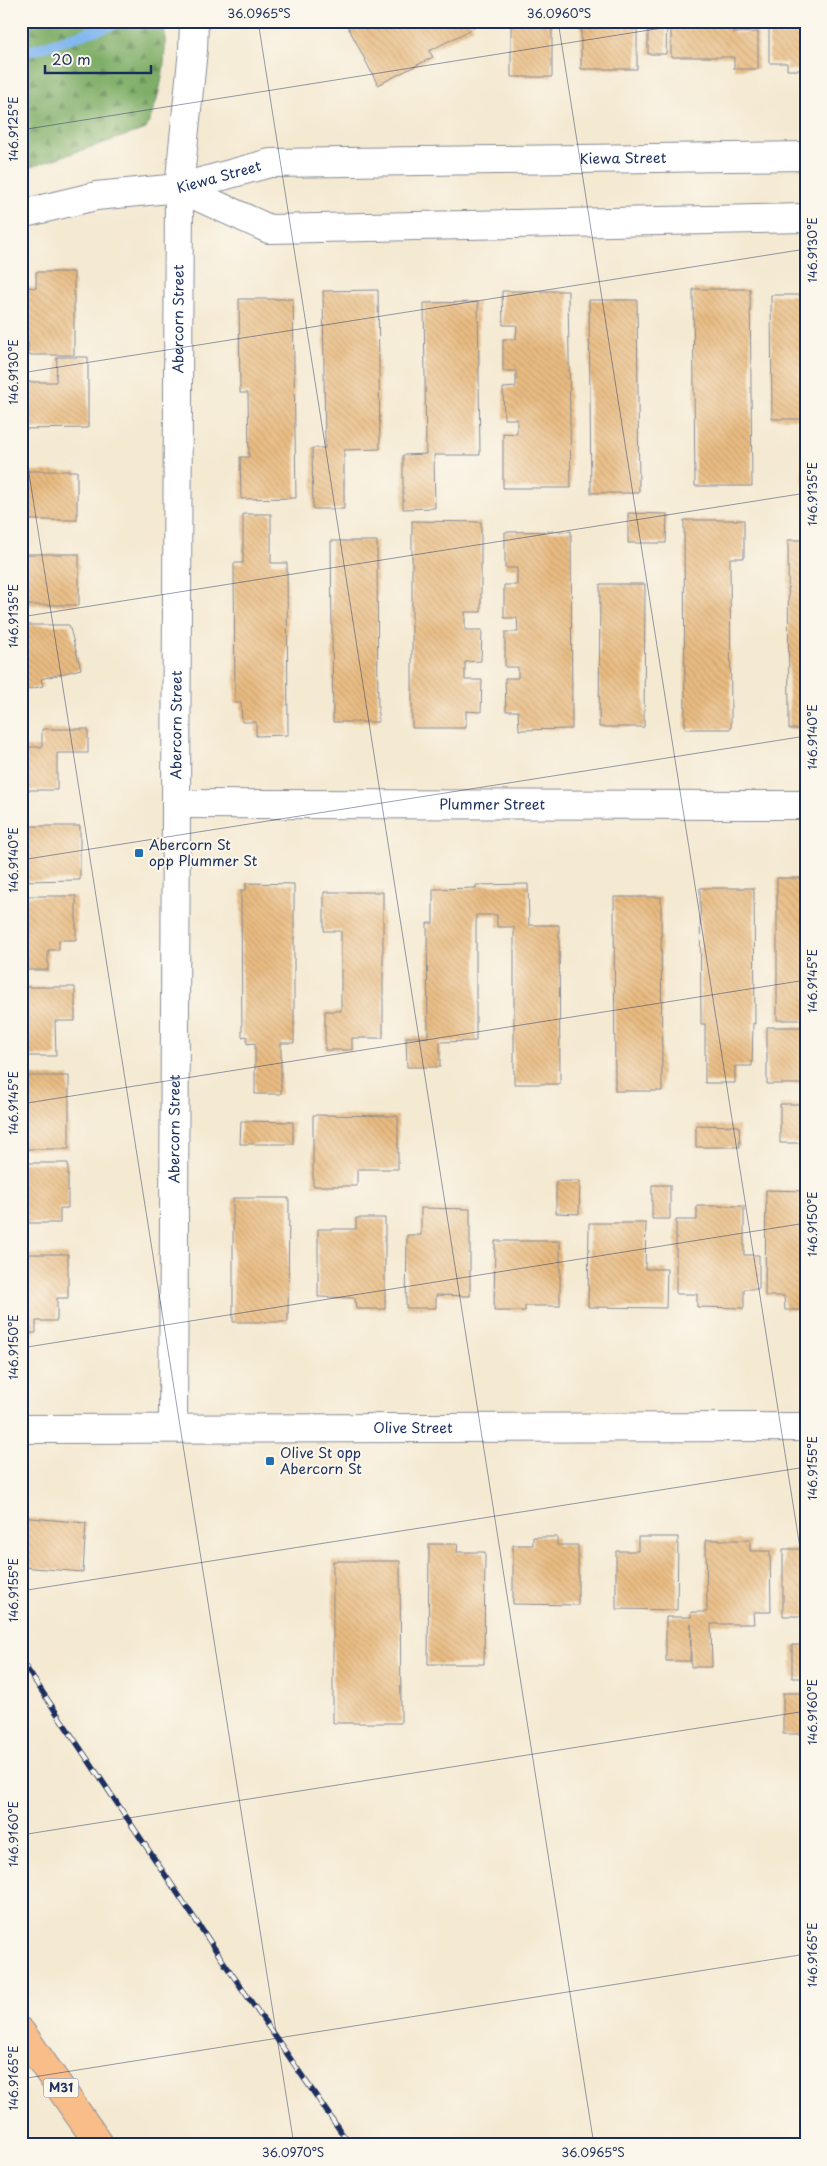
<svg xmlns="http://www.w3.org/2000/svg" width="827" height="2166" font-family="'Playpen Sans',sans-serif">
<defs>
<pattern id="forest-firs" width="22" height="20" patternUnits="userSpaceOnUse" patternTransform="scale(1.25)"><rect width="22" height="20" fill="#7fae68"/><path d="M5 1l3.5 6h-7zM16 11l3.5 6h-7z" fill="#678e59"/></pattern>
<pattern id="building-back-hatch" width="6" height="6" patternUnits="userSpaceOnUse" patternTransform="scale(1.25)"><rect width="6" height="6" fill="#e9bb81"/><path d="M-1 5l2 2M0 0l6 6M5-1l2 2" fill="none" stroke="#c7a172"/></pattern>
</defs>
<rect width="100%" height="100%" fill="#fbf7ec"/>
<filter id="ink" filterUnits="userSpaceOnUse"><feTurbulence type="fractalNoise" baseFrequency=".02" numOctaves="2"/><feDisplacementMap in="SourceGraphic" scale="10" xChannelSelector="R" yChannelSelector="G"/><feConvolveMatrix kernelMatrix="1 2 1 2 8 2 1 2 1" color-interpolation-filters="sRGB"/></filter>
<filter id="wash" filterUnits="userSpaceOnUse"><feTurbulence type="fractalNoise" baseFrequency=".0096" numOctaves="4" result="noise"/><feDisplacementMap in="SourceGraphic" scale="20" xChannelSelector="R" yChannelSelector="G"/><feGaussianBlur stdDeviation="1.12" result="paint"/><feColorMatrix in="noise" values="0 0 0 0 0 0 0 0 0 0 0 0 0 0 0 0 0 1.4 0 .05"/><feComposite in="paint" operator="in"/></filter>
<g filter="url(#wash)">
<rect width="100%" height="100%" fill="#f4e9d1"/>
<path fill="url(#forest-firs)" stroke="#4d6e63" d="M21,21H164C168,59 161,95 146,129L21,170Z"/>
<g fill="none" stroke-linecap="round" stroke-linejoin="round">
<path stroke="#80b6ef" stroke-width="11" d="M21,54L124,21"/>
</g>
<g id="blocks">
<path fill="url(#building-back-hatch)" d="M345,21H470L474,28L429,51L433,57L378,85Z
M511,21H552V77H511Z
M581,21H667L666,54H648V27H637V69H581Z
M671,21H734V33L758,32V69H734V57H671Z
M769,21H806V70H787V63H769Z
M36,272H74V355H28V342H21V297H28V287L36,288Z
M693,289H750L752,486H695Z
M378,290L380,449L344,450V509H313L312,448H325L323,291Z
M502,291H568L571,488H503V433L517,434V419H504L503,388L516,387V371H503V339H516L517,325H503Z
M771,295H806V419H772Z
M239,299H293L296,498L241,499L240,457H249L248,393H240Z
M589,300H637L639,493H591Z
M478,302L480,455H434L435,508L403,509V455L426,454L424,303Z
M57,357H88V428L21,429V382H56Z
M802,450H806V483H803Z
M21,471H77V520H21Z
M628,513L667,514L666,543H628Z
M243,514H271V563H287L288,735L256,736V722H242L241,703H235L234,563H243Z
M684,520H744V558H730L731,729H685Z
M412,521L481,522V612H465V630H482L481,661L465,662V680H482L481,712L466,711V728H412Z
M571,531L572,729L519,730L518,711H506L505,678H518V667H505V632H518L517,618H504V585H517V568H505V532Z
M788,540H806V729H789Z
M331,541H377L378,722H333Z
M21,554H79V605H21Z
M600,584H645L644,727H599Z
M21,625H69L81,669L41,679L43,686L21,691V642L24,641Z
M42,729H88V753H57V790H21V747H42Z
M21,826H80V880L21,881Z
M777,878H806V1020H777Z
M246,883L294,884V1043H281V1094H255V1043L247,1044V1036L242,1037L241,890H246Z
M528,884L529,925H559L560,1084H514V927H497V915H476V1041L440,1042V1067H407L406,1037H428L427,923H433V889L476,888V885Z
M700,888H754L755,1024L753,1023L752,1066H735V1083H705V1024H701Z
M324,892H383V1038H352V1050H325V1011H341V931H324Z
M21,896H76V940H59V950H48V970H21Z
M614,897H661L662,1091H615Z
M21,987H75V1021H55L56,1056H21Z
M767,1027H806V1084H767Z
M21,1076H69V1149H21Z
M780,1104H806V1143H780Z
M313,1115L398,1116V1169H357V1186H313Z
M241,1121L293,1122V1144H240Z
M696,1125L739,1126L740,1147H696Z
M21,1163H68V1208H60V1223H21Z
M556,1181H580L579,1214L556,1213Z
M652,1185H670V1219H652Z
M766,1190L806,1191V1310H785L784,1296H765Z
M233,1198H289L288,1322H233Z
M697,1206H744V1255H759V1289H744V1308L697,1307V1294H676V1220H697Z
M421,1208L470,1209V1296L436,1295V1308H406L407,1235H421Z
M356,1218H385V1309H356L355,1298L318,1297V1229H356Z
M589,1223H646L645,1269H667L666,1308L588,1307Z
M495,1241H560V1306H525V1311H494Z
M21,1254H68V1298H57V1321H36V1333H21Z
M21,1517L86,1523L83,1572L21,1567Z
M533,1537H557V1545H578V1605L513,1604V1545H533Z
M638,1537H678L677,1610L616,1609V1551H638Z
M706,1540H750V1551H770L771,1612H753L754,1624H711L712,1667H691V1623L690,1661H666V1617H691V1612H707Z
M429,1544H458L457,1552H485L484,1664H428Z
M783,1549H806V1616H783Z
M333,1561H400L401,1723H333Z
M792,1645H806V1678H792Z
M783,1693H806V1734H783Z"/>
</g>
</g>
<g filter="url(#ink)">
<use href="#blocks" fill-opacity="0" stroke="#888c98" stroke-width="1"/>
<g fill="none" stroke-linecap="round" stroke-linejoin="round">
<g stroke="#888c98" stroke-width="30">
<g id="minor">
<path d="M179,188L269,229L806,218"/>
<path id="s1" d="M21,214L96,196L179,188L270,163L806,156"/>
<path id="s2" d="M178,804L806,805"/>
<path id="s3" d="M173,1427L179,188L193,50L194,21"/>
<path id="s4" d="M21,1429L806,1427"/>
</g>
</g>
<g stroke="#888c98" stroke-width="30">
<path id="motorway" d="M21,2032L100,2145"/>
</g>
<use href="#minor" stroke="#fff" stroke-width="28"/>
<use href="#motorway" stroke="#f8bd89" stroke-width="28"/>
<g stroke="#1b2f5e" stroke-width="5.5">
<path id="rail" d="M21,1660L225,1964L350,2145"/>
</g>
<use href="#rail" stroke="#fbf7ec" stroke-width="4" stroke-dasharray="11" stroke-linecap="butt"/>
</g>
</g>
<path fill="none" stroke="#1b2f5e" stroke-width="1" stroke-opacity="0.45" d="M258,21L594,2145M558,21L806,1586M21,130L706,21M21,373L806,249M21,423L294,2145M21,617L806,493M21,860L806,736M21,1104L806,980M21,1348L806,1223M21,1591L806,1467M21,1835L806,1711M21,2079L806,1954"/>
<g fill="#1f6fb2" stroke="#fbf7ec" stroke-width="2">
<rect x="134" y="848" width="10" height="10" rx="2.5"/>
<rect x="265" y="1456" width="10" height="10" rx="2.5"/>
</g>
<g text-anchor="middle" stroke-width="4" stroke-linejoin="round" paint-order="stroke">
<rect fill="#fbf7ec" stroke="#5e6b89" stroke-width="1" x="43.5" y="2078.5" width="35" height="19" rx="4"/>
<g font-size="12" font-weight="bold" fill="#1b2f5e">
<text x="61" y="2092">M31</text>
</g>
<g font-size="14" fill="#1b2f5e" stroke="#fbf7ec">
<text dy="5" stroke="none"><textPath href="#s1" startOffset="608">Kiewa Street</textPath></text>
<text dy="5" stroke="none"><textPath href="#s1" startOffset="202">Kiewa Street</textPath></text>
<text dy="5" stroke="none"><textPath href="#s3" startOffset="1108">Abercorn Street</textPath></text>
<text dy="5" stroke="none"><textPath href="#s3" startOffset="702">Abercorn Street</textPath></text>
<text dy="5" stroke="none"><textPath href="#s2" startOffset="314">Plummer Street</textPath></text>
<text dy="5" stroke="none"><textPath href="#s3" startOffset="298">Abercorn Street</textPath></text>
<text dy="5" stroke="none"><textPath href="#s4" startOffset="392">Olive Street</textPath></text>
</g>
<g font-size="14" fill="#1b2f5e" stroke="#fbf7ec" text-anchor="start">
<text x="149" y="850">Abercorn St<tspan x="149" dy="16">opp Plummer St</tspan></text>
<text x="280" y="1458">Olive St opp<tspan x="280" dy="16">Abercorn St</tspan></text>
</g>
</g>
<rect width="827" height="2166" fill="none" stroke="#fbf7ec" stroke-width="55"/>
<path d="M45 65v8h106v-8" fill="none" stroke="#1b2f5e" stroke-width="2.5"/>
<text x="52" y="65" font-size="15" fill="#1b2f5e" stroke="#fbf7ec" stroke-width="4" paint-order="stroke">20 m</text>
<rect x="28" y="28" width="772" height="2110" fill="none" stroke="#1b2f5e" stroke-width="2"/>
<g font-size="12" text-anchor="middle" fill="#1b2f5e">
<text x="259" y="18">36.0965°S</text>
<text x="559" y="18">36.0960°S</text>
<text transform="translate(14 129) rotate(-90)" y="4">146.9125°E</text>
<text transform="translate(813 250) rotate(-90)" y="4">146.9130°E</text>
<text transform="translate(14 372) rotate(-90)" y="4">146.9130°E</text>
<text transform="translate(813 494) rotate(-90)" y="4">146.9135°E</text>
<text transform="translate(14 616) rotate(-90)" y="4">146.9135°E</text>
<text transform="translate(813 737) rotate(-90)" y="4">146.9140°E</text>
<text transform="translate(14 860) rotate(-90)" y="4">146.9140°E</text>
<text transform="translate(813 981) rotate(-90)" y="4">146.9145°E</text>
<text transform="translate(14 1103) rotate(-90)" y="4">146.9145°E</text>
<text transform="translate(813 1224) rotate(-90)" y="4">146.9150°E</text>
<text transform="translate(14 1347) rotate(-90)" y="4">146.9150°E</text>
<text transform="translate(813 1468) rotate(-90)" y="4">146.9155°E</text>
<text transform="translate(14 1590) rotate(-90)" y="4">146.9155°E</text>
<text transform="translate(813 1712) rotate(-90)" y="4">146.9160°E</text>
<text transform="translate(14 1834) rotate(-90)" y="4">146.9160°E</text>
<text transform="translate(813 1955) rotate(-90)" y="4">146.9165°E</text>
<text transform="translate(14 2078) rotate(-90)" y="4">146.9165°E</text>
<text x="293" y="2157">36.0970°S</text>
<text x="593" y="2157">36.0965°S</text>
</g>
</svg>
